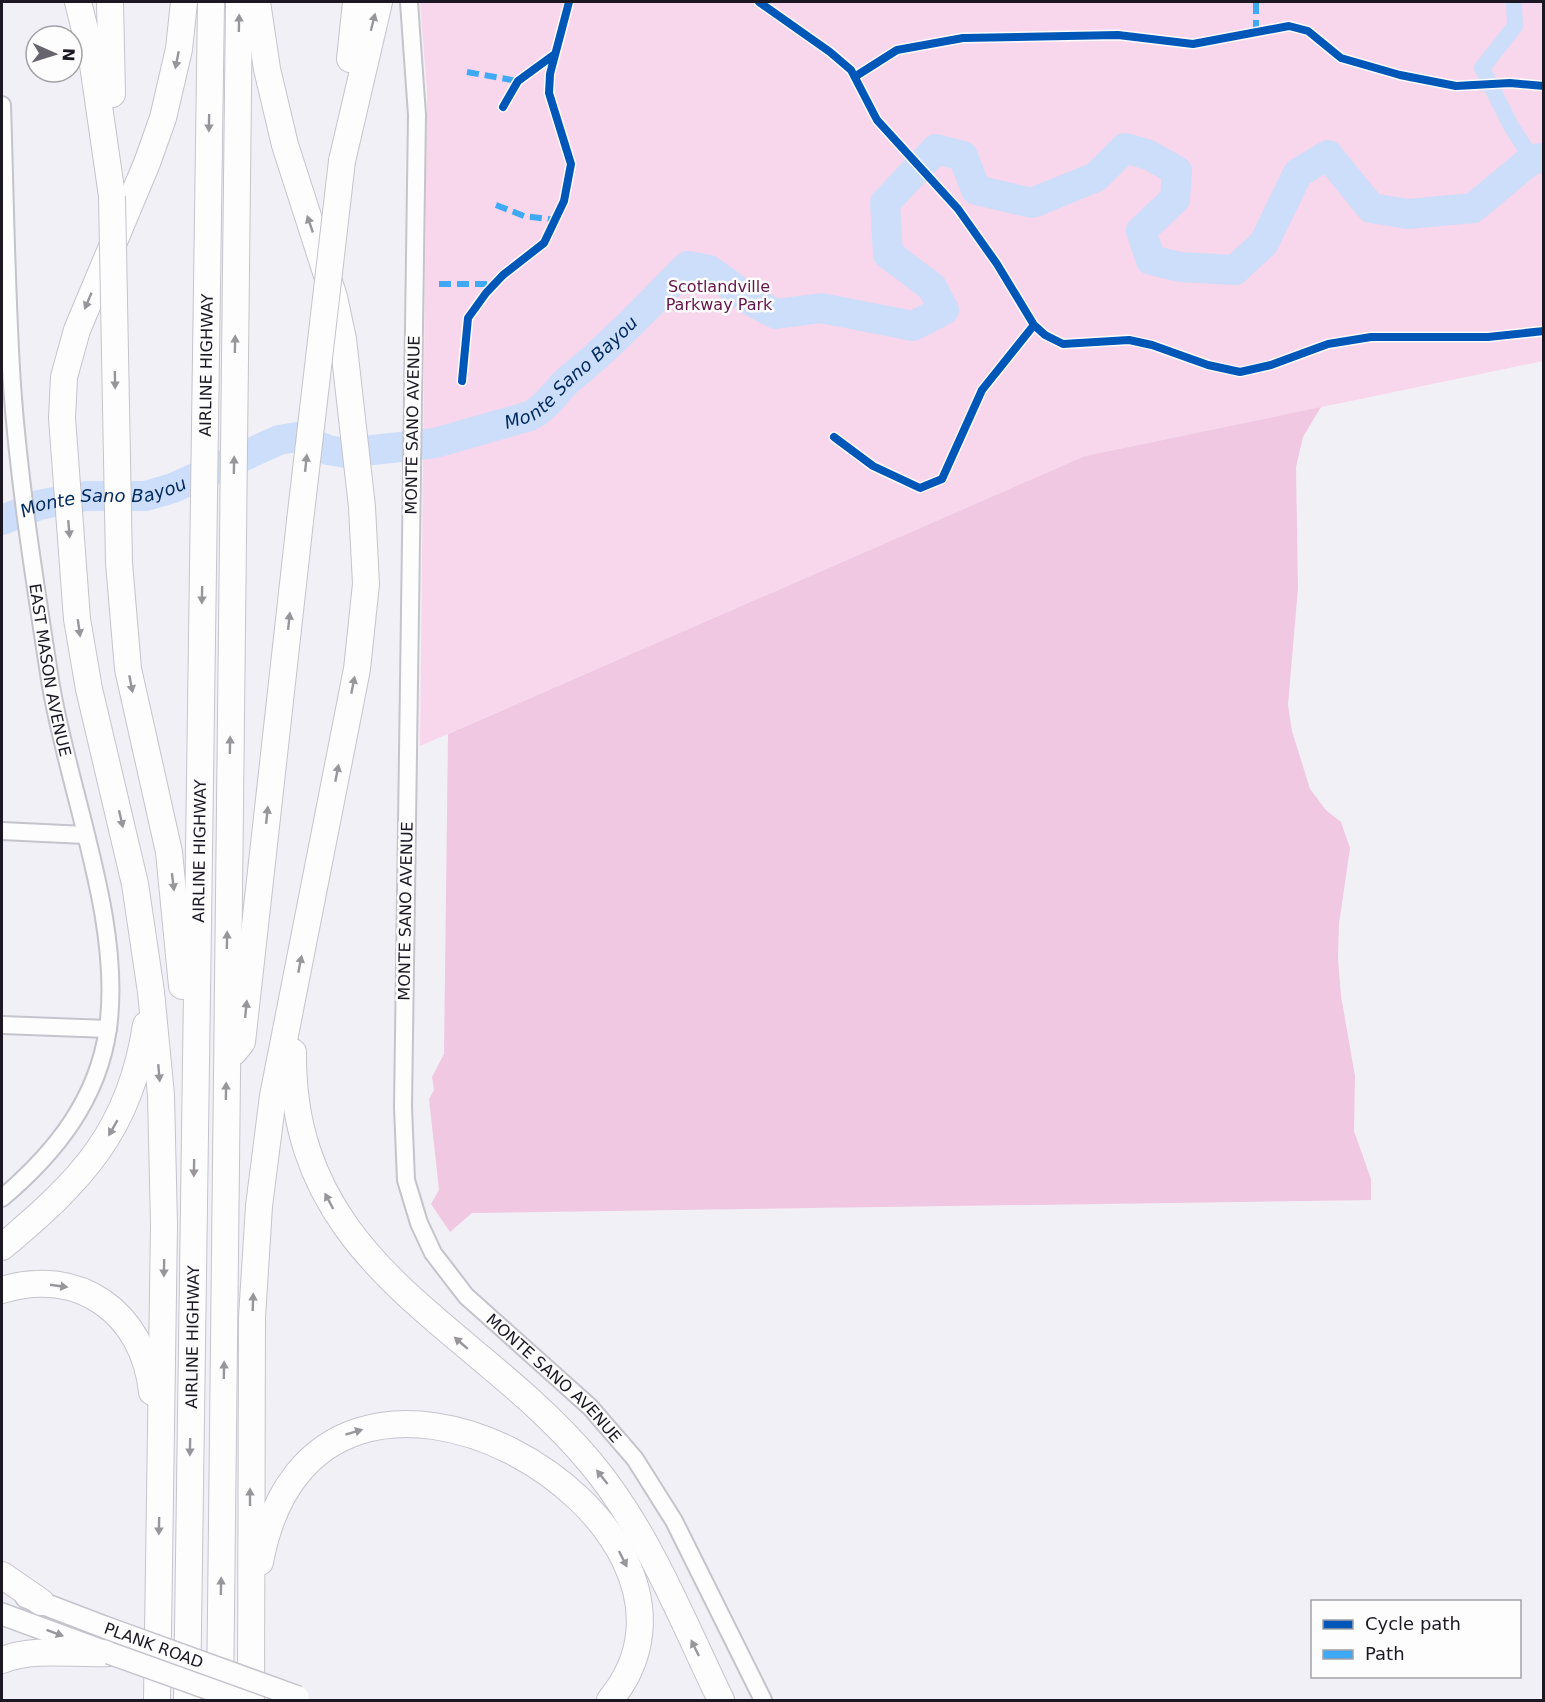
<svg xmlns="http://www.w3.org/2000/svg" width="1545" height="1702" font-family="'DejaVu Sans',sans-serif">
<rect width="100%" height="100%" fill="#f2f0f7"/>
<path fill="#f8d6eb" d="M420,2H1543V361L1085,456L420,746L427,90Z"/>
<path fill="#f0c8e2" d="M1321,407L1303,437L1296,467L1298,588L1288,705L1292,731L1310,789L1326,810L1341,822L1350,848L1339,924L1338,958L1341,996L1355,1076L1354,1131L1371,1179V1200L472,1213L450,1232L431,1204L439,1190L429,1099L434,1090L432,1077L444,1054L448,734L1085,456Z"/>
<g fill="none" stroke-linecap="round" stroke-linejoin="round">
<path stroke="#ccdefa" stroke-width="16" d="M1514,2L1515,26L1482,68L1511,126L1532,159"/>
<g stroke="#ccdefa" stroke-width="30">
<path d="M926,160L936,149L963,156L976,190L1032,203L1096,177L1125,148L1149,155L1177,171L1175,199L1141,231L1151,260L1180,267L1235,270L1264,243L1298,173L1328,155L1371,208L1408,214L1473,208L1532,159L1544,158"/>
<path id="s1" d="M2,520L39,505L86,496H146L173,488L279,440L297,437L328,450L346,453L435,443L530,416C549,406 557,388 574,375C615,342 650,303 688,266L709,270L753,302L776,314L821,308L913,326L944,310L932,287L888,254L885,203L914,172"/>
</g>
<g stroke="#c5c3cc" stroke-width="20">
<g id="minor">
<path id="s2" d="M409,2L417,115L403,1107L406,1180L419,1223L433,1253L466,1296L590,1407L635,1459L674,1521L763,1700"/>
<path id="s3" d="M2,105C5,198 6,292 12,385C19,483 35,583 50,680C67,788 123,920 108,1028C98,1100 55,1153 2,1198"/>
<path d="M2,831L85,835"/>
<path d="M2,1025L108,1029"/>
</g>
</g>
<g stroke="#c5c3cc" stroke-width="24">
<path id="major" d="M26,1597L107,1628
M2,1614L100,1650"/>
</g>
<g stroke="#c5c3cc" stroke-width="28">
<g id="highway">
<path d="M78,2L92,58L112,196"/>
<path d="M110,2L112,94"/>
<path d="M350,59L356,2"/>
<path d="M342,161L379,2"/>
<path d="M119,563L128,669L169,852L182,986"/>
<path d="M234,1052L242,1042L300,521"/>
<path d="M293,1052C291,1266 473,1322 590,1462C648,1531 682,1620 721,1700"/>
<path d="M2,1247C81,1181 130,1131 146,1025"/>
<path d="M2,1290C79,1266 144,1313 152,1392"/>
<path d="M260,1562C316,1260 757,1522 610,1700"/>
<path d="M2,1575L41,1602"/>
<path d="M2,1660C36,1647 73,1655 109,1653"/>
<path d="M157,1700L164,1225L161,1095L151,992L135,884L89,689L77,619L62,418L64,377L77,330L147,163L163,118L179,49L184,2"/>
<path id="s4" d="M187,1700L211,2"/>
<path d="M220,1700L239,2"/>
<path d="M251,1700L252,1317L259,1206L273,1096L357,669L366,584L362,507L343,339L334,297L285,145L267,69L257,2"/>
</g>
</g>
<use href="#minor" stroke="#fdfdfe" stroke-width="16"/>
<use href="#major" stroke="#fdfdfe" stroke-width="21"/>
<use href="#highway" stroke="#fdfdfe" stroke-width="26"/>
<g stroke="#c5c3cc" stroke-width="24" stroke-linecap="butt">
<path id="major-bridge" d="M107,1628L298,1697
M109,1653L240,1700"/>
</g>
<g stroke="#c5c3cc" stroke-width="28" stroke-linecap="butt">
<path id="highway-bridge" d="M112,196L119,563
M300,521L342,161"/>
</g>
<use href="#major-bridge" stroke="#fdfdfe" stroke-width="21"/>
<use href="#highway-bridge" stroke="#fdfdfe" stroke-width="26"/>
<path stroke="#3fa9f5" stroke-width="6" stroke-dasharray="12 6" stroke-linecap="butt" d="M1256,2V30
M467,72L518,81
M496,205L524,216L556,220
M439,284H494"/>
<g stroke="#fdfdfd" stroke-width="11">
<path id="cycleway" d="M759,2L830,52L851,70L877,120L958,209L997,264L1034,325L1045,335L1063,344L1129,340L1152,345L1208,365L1240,372L1271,365L1328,344L1371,337H1488L1544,331
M856,76L897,50L963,38L1118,35L1193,44L1289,26L1308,31L1341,58L1400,75L1456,86L1510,83L1544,86
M503,107L518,81L555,54
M462,381L468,318L486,293L503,275L544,243L564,201L571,164L549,93L550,74L569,2
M834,437L873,466L920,488L942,479L982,390L1034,325"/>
</g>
<use href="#cycleway" stroke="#0057b8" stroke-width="8"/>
</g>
<defs><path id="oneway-solid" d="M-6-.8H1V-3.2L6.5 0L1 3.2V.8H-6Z" transform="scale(1.5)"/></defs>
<g fill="#98969b">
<use href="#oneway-solid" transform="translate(373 22) rotate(-76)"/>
<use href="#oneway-solid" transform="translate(239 23) rotate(-89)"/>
<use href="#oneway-solid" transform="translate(177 60) rotate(101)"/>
<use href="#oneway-solid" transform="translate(209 123) rotate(91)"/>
<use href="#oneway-solid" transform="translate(310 224) rotate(-109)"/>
<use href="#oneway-solid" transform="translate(88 301) rotate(113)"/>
<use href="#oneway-solid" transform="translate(235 344) rotate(-89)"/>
<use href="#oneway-solid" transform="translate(115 380) rotate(89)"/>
<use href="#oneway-solid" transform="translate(306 463) rotate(-84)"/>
<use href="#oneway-solid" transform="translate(234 465) rotate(-89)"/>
<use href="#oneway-solid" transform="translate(69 529) rotate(85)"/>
<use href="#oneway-solid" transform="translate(202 595) rotate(91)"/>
<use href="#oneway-solid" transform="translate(289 621) rotate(-84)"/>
<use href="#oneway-solid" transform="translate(79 628) rotate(82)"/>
<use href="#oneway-solid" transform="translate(131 684) rotate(79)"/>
<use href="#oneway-solid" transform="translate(353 685) rotate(-79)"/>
<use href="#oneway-solid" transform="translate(230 745) rotate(-89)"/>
<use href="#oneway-solid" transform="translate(337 773) rotate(-79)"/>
<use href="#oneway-solid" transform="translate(267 815) rotate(-84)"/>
<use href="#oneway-solid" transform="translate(121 819) rotate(77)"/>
<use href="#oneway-solid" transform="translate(173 882) rotate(83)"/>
<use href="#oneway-solid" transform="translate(227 940) rotate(-89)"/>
<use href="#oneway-solid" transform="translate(300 964) rotate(-79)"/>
<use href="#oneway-solid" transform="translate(246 1009) rotate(-84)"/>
<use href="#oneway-solid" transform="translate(159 1073) rotate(85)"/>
<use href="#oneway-solid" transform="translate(226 1091) rotate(-89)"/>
<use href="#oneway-solid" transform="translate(113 1128) rotate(120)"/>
<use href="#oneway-solid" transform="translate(194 1168) rotate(91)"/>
<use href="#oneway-solid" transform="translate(329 1201) rotate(-118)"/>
<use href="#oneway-solid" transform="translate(164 1268) rotate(91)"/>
<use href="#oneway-solid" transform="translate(59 1286) rotate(8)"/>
<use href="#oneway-solid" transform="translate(253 1302) rotate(-88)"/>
<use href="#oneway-solid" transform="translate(461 1343) rotate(-139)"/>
<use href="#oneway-solid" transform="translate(224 1370) rotate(-89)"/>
<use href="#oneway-solid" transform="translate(354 1432) rotate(-17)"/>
<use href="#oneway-solid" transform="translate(190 1447) rotate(91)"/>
<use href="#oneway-solid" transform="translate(602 1477) rotate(-128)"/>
<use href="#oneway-solid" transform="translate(250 1497) rotate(-90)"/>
<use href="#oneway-solid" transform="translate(159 1526) rotate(91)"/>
<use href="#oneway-solid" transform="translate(623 1559) rotate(63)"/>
<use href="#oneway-solid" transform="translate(221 1586) rotate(-89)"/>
<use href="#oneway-solid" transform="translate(55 1633) rotate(20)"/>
<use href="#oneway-solid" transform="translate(695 1648) rotate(-116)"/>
</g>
<g text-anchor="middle" stroke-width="5" stroke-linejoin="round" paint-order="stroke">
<g font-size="16" fill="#65144b" stroke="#fdfdfd">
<text x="719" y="292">Scotlandville<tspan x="719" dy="18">Parkway Park</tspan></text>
</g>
<g font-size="16" fill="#1c1823" stroke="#fdfdfd">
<text dy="6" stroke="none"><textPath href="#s4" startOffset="1335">AIRLINE HIGHWAY</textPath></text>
<text transform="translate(412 425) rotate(-89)" y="6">MONTE SANO AVENUE</text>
<text dy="6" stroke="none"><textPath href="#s3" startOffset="568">EAST MASON AVENUE</textPath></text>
<text dy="6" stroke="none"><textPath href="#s4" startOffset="849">AIRLINE HIGHWAY</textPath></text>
<text transform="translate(405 911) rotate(-89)" y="6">MONTE SANO AVENUE</text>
<text dy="6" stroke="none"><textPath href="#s4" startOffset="363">AIRLINE HIGHWAY</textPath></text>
<text dy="6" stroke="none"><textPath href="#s2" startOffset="1431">MONTE SANO AVENUE</textPath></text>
<text transform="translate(154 1645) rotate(20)" y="6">PLANK ROAD</text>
</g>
<g font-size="18" font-style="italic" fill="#00295d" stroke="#fdfdfd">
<text dy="6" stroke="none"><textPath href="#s1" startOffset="609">Monte Sano Bayou</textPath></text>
<text dy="6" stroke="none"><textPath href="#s1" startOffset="105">Monte Sano Bayou</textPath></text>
</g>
</g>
<rect width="1545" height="1702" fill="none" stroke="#1c1823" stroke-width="6"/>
<rect x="1311" y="1600" width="210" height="78" fill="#fdfdfd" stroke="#a3a1a6" stroke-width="1.5"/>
<rect x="1323" y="1620" width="30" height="9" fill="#0057b8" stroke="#a3a1a6" stroke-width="1.5"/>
<text x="1365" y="1630" font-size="18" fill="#1c1823">Cycle path</text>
<rect x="1323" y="1650" width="30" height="9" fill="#3fa9f5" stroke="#a3a1a6" stroke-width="1.5"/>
<text x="1365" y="1660" font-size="18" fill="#1c1823">Path</text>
<g transform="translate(54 54) rotate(93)"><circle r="28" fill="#fdfdfd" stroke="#a3a1a6" stroke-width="1.5"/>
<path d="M0-4.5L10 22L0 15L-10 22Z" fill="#67646d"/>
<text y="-9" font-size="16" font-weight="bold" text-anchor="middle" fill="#1c1823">N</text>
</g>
</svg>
